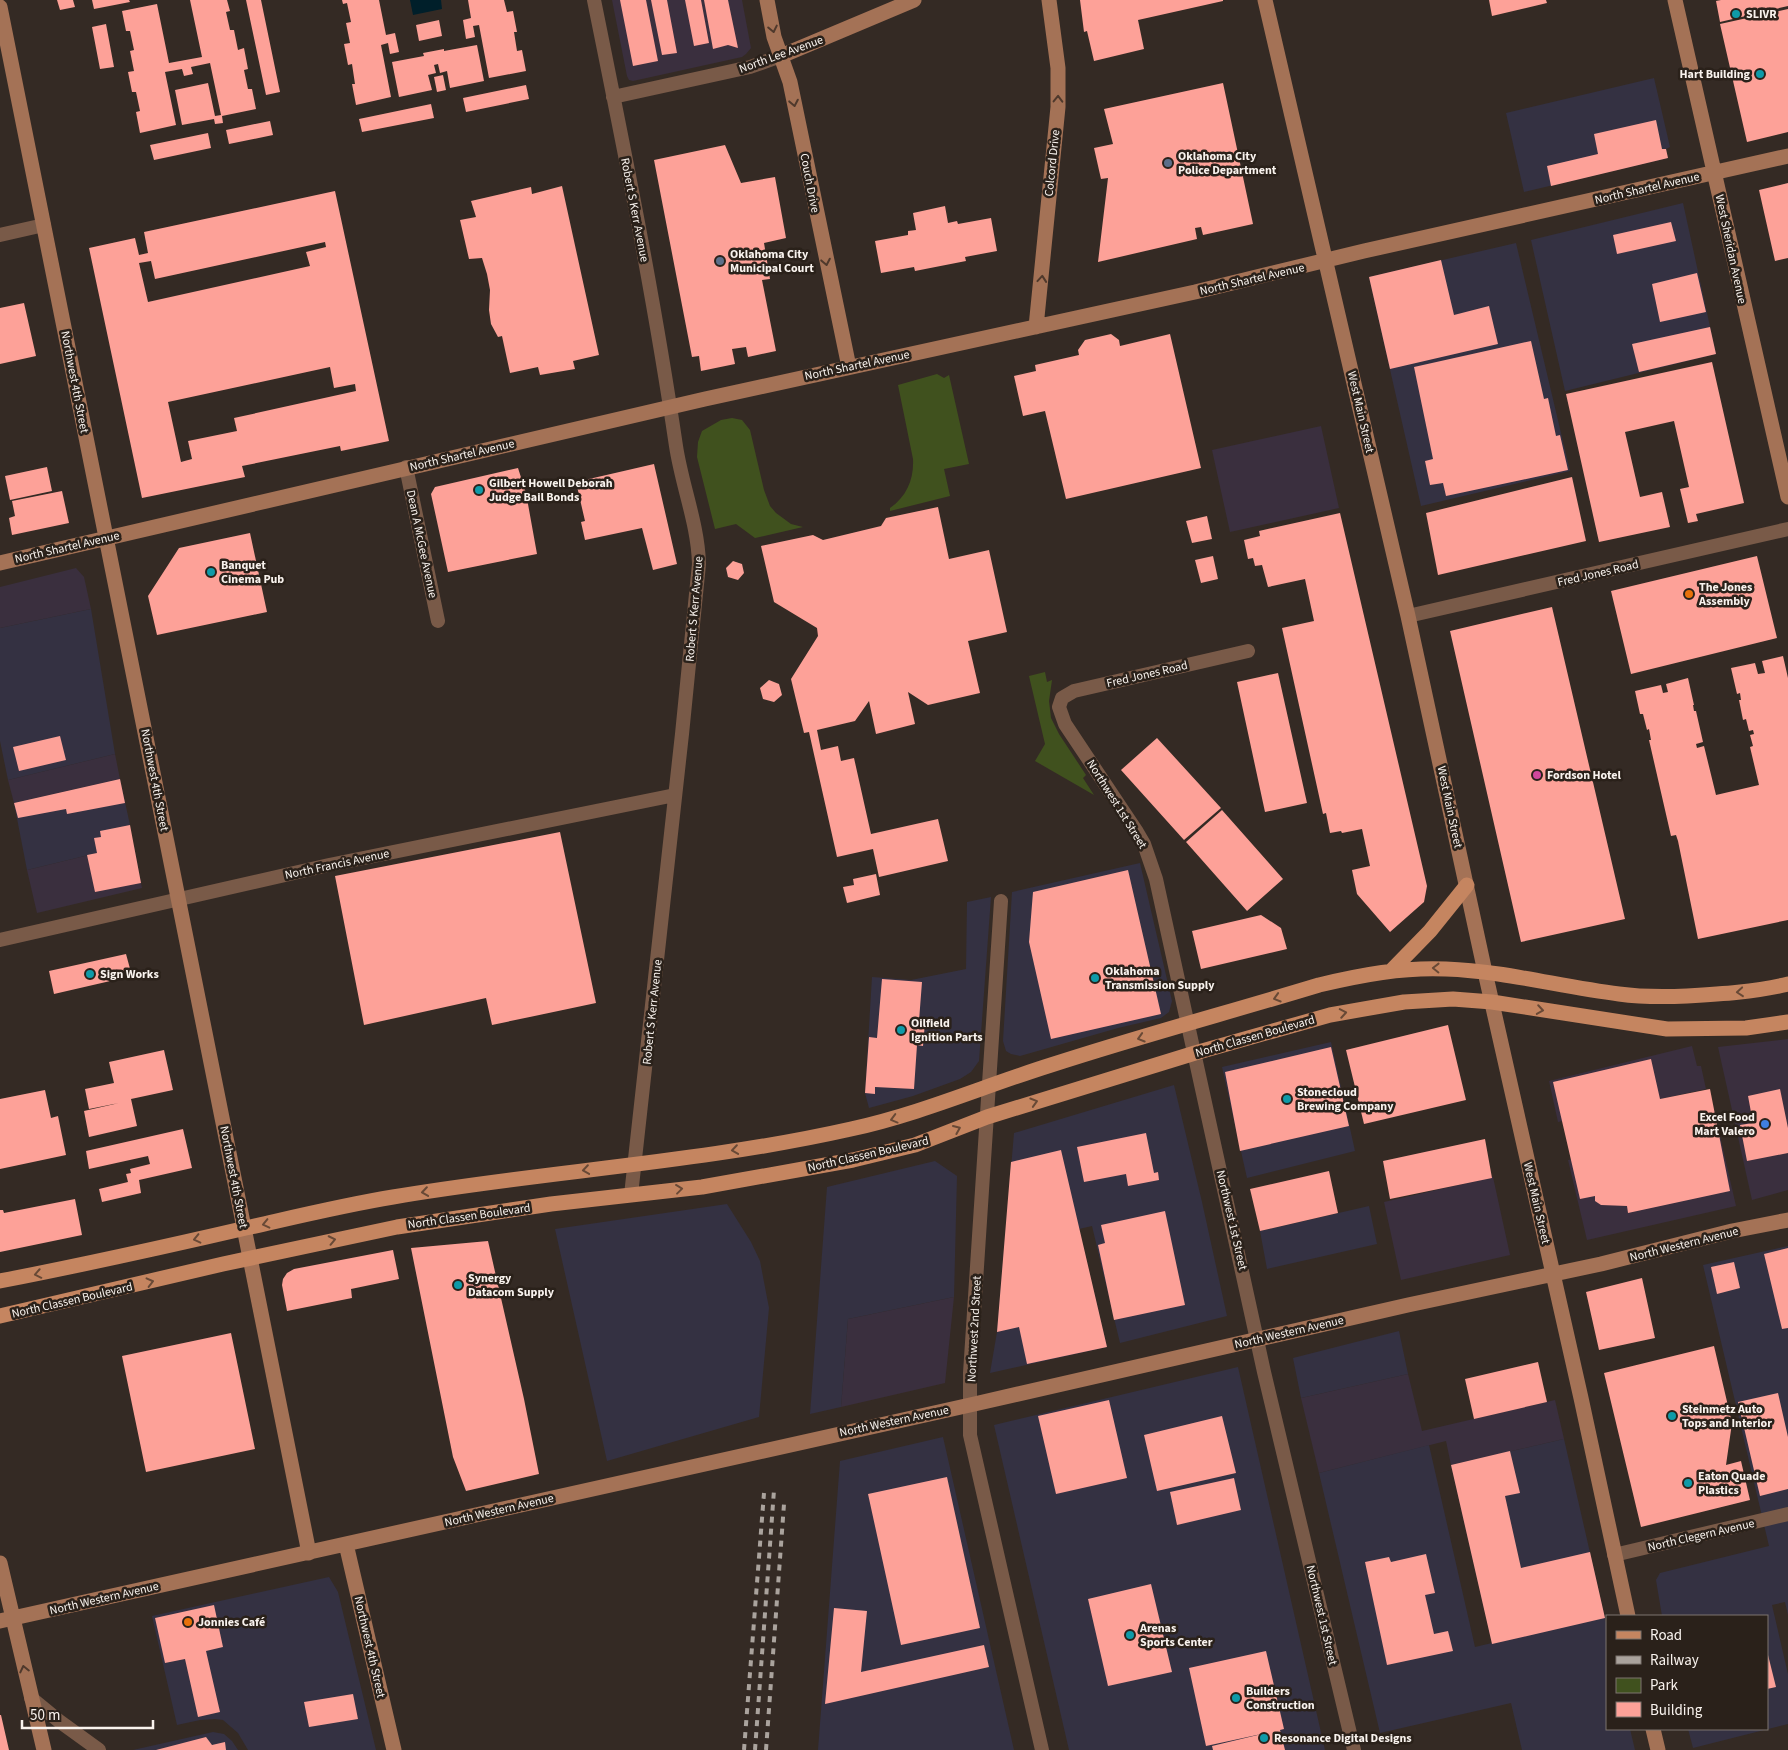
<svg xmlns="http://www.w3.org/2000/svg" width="1788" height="1750" font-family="'Source Sans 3',sans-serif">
<rect width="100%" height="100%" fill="#342a24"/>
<path fill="#3a2f3e" d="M612,0H742L751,48L746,54L742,57L633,81L629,80L627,76Z
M1321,426L1339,508L1230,532L1212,450Z
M76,568L84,577L91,609L0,628V587Z
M115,754L120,779L14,803L8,780Z
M134,846L142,888L37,913L27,870L97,853Z
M1788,1039V1190L1752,1200L1718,1047Z
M1692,1046L1697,1066H1701L1706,1089L1558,1122L1549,1081Z
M1718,1127L1736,1206L1587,1240L1568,1160Z
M1493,1177L1510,1255L1401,1280L1384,1202Z
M954,1297L945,1383L841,1407L848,1319Z
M1408,1374L1422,1431L1555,1400L1564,1439L1451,1465L1446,1441L1319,1473L1301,1398Z"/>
<path fill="#343142" d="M1654,78L1670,147L1666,149L1668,158L1524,192L1506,113Z
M1683,203L1716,354L1565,391L1531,240Z
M1516,243L1570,471L1421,506L1369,277Z
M91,609L115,754L8,780L0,741V628Z
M120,779L130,825L97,853L27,870L14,803Z
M1140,863L1172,1001L1169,1012L1161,1018L1118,1028L1020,1056L1011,1054L1006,1051L1003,1041L1012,892Z
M991,897L979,1061L971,1072L960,1079L913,1096L869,1108L865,1093L872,977L911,980L966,969L967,902Z
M1331,1042L1355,1151L1247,1178L1222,1067Z
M1174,1085L1202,1202L1227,1316L1120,1343L1092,1226L1079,1229L1107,1347L990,1373L997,1332L1014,1133Z
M935,1161L957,1176L954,1297L848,1319L841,1407L810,1414L827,1187Z
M727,1204L751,1242L760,1261L769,1308L759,1417L607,1461L555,1229Z
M1369,1206L1377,1244L1267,1269L1260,1231Z
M1788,1246V1615L1785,1602L1772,1605L1788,1674V1724L1693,1748L1688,1729H1767V1616H1662L1656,1580L1660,1573L1769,1546L1703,1265Z
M1399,1331L1408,1374L1301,1398L1293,1358Z
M1238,1367L1325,1750H1069L994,1425Z
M943,1437L1014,1750H818L840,1461Z
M1564,1439L1607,1627V1729H1630L1635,1750H1522L1511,1703L1380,1733L1319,1473L1429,1445L1475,1647L1492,1643L1451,1465Z
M329,1577L338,1592L376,1750H248L238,1733L223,1720L215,1719L200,1720L177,1725L152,1616Z
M213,1732L224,1734L232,1741L238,1750H133Z"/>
<path fill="#40511e" d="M937,374L944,378L949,375L969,464L944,469L950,496L890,511V508C907,496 914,479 913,459L898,385Z
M732,418L742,420L750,430L764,490L770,506L776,513L791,524L803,527L755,538L736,524L715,529L697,457L698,442L702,431L721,420Z
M1045,672L1047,682L1052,680L1049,701L1051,718L1059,734L1086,775L1083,778L1094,795L1035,761L1045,744L1029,676Z"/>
<path fill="#001f2a" d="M410,0H441L442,9L413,15Z"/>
<path fill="#fda198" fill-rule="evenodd" d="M57,0H73L75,7L60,10Z
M92,0H129L130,2L94,9Z
M190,0H227L230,11L226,12L230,30H234L238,50L244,48L248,69L244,70L248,89H252L256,109L222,116L223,123L215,124L214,119L182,125L175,90L208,83L215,116L221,115L210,63L191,67L193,74L184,76L182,69L165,72L176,125L140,133L136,112L140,111L136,92H132L128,72L134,71L130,51L134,50L130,31H126L122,11L157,4L169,63L202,57Z
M246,0H261L280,92L266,95Z
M342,0H379L386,35L395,33L399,52L390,54L388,43L381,45L391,97L356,105L352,84H355L352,64L348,65L344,44L350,43L346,23L351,22L347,3L343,4Z
M468,0H504L507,12L513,11L517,32H514L517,51L522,50L526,71L489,78L479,25L473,26L475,37L466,39L463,20L471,18Z
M620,0H646L658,61L633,66Z
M651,0H667L677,53L662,55Z
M685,0H701L709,43L694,46Z
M704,0H728L738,48L728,45L713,49Z
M1080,0H1223V1L1138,20L1144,49L1094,61L1087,31L1084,32Z
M1489,0H1546L1547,3L1492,16Z
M1721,0H1788V6L1720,22L1716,1Z
M1788,9V132L1747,142L1720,24Z
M439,20L442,36L419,41L416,25Z
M106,24L114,67L100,69L92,27Z
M477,45L484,81L450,88L447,71L440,73L438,64L434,65L436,73L428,75L432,90L399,97L392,62L424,56L423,53L444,49V51Z
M443,75L446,90L437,92L434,77Z
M1223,83L1253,224L1203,235L1201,227L1195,228L1197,239L1098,262L1108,178L1101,179L1094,148L1113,144L1104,109Z
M526,85L529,99L466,112L463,98Z
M431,104L434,118L362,132L359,119Z
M1656,120L1662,149H1666L1668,158L1551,186L1547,166L1598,154L1594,134Z
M270,121L273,135L229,144L226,130Z
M208,133L211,148L154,160L150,145Z
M725,145L741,183L775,177L786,238L764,243L770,279L762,280L776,351L748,357L746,347L732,349L735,364L701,371L699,356L692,357L654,160Z
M1788,183V258L1775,261L1759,190Z
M562,186L599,355L573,361L575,369L540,375L538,367L510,373L502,336L498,337L491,324L489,310L490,290L487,274L482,258L469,259L460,220L476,217L471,201L531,187L532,194Z
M335,191L389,441L341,451L340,446L242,466L245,477L142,498L89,248L135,238L139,255L148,253L144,232ZM325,242L326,247L306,252L310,266L148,302L139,263L151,261L155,279ZM330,367L334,388L355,384L356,391L234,418L237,431L188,441L192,459L181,462L168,402Z
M945,206L948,223L957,221L958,224L991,218L997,251L965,257L966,261L915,271L914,267L881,273L875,241L908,235V231L916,230L913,213Z
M1671,222L1676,241L1617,254L1613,235Z
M1441,260L1454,315L1489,306L1498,344L1390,369L1369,277Z
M1697,273L1706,312L1660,322L1652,284Z
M24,303L36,356L0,364V308Z
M1710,327L1716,354L1639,372L1632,344Z
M1111,334L1119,340L1120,346L1170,334L1201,468L1066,499L1045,411L1023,416L1014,376L1036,371L1035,365L1079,355L1078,350L1085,340Z
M1531,341L1544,399L1548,398L1556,436L1560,435L1568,470L1446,496L1443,483L1430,485L1425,461L1433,459L1414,367Z
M1712,362L1744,503L1696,514L1698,521L1688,523L1680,489L1689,487L1674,421L1625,432L1640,497L1662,492L1670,527L1599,542L1566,394Z
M654,464L677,564L653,570L642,528L585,540L581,522L585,521L576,482Z
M47,467L52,491L10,500L5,476Z
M518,468L526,493L537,554L448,572L431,494L435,487Z
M1572,477L1586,541L1438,575L1426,513Z
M62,491L69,523L12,535L9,518L15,516L12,501Z
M938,507L949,559L989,550L1007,632L968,641L980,693L928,705L908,692L915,724L876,734L869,701L855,721L817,730L821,750L838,746L841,761L854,758L871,834L938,819L948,861L879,877L873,849L837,857L809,732L804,733L791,679L818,636L817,628L774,602L761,546L813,535L823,540L881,526L886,518Z
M1340,513L1427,886L1424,902L1390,932L1357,894L1352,870L1370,866L1362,829L1342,833L1341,831L1330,833L1326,813L1323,814L1282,628L1314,621L1305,579L1268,587L1262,565L1255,566L1253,558L1248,559L1244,540L1260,536L1259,531Z
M1207,516L1212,539L1192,543L1186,521Z
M250,533L267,612L157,635L148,596L179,548Z
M1213,556L1218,579L1201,583L1195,560Z
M1757,556L1777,638L1631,674L1611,591Z
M733,561L742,564L744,573L738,580L728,577L726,568Z
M1552,607L1625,919L1521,942L1450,631Z
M1783,656L1788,678V920L1698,939L1678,841L1676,835L1671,836L1649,740H1651L1649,729L1647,730L1643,714H1640L1635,691L1661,685L1663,693L1668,692L1666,684L1688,678L1694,705H1693L1694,711H1696L1703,742L1696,744L1697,748L1704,746L1716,795L1759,785L1750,747L1753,746L1750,735L1754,734L1753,730L1749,731L1746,719L1743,720L1739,700H1741L1740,693L1737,694L1731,668L1755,663L1758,674L1765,673L1762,661Z
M1278,673L1307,803L1265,812L1237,682Z
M769,680L779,684L782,695L774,702L763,699L760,688Z
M60,736L66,760L19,771L13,747Z
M1157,738L1221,808L1184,840L1121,770Z
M120,779L125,803L67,814L66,809L18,818L14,803Z
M1222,810L1283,879L1247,911L1186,842Z
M130,825L141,883L95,892L87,855L97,853L94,838L101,837L100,831Z
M560,832L596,1003L492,1025L486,998L364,1025L335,876Z
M1128,870L1161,1014L1051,1039L1029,942L1033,892Z
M876,874L880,895L847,903L843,887L854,885L853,879Z
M1261,915L1281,928L1287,949L1201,969L1192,931Z
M126,954L132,976L54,994L49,971Z
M882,979L922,982L919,1021L925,1022L923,1046L917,1045L914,1089L875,1087V1094L865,1093L869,1037L877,1038Z
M1448,1025L1466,1100L1364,1124L1346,1050Z
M1331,1047L1349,1126L1240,1151L1225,1072Z
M164,1050L173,1090L131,1099L137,1126L89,1137L84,1111L119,1103L89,1109L85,1089L114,1083L109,1062Z
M1651,1059L1660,1099L1710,1089L1730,1191L1628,1213L1627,1206L1601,1205L1595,1201V1196L1580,1199L1553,1082Z
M1780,1089L1788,1128V1153L1747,1161L1740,1125L1753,1123L1748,1096Z
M45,1090L51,1118L58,1116L66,1155L0,1169V1099Z
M183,1129L192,1168L139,1180L141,1193L102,1202L99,1189L128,1182L126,1174L131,1173L130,1169L150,1164L148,1156L89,1169L86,1151Z
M1146,1133L1154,1173L1158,1172L1159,1180L1128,1186L1126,1174L1084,1182L1077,1147Z
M1485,1139L1492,1178L1390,1199L1383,1161Z
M1061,1150L1107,1347L1027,1364L1019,1327L997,1332L1011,1162Z
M1329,1171L1338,1213L1260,1231L1250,1189Z
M75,1199L82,1235L0,1252V1210H3L4,1213Z
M1165,1211L1185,1305L1114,1320L1098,1245L1105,1243L1101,1225Z
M488,1241L524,1399L539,1474L466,1491L453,1457L411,1248Z
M1788,1248V1328L1782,1329L1764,1254Z
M393,1250L399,1279L351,1289L352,1298L287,1311L282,1285L283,1279L287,1273L294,1269Z
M1734,1262L1740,1288L1717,1294L1711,1267Z
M1642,1278L1655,1338L1599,1350L1586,1292Z
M231,1333L255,1449L146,1472L122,1356Z
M1714,1346L1732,1423L1726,1465L1741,1461L1750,1500L1641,1527L1604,1373Z
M1538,1362L1547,1402L1474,1419L1465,1379Z
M1778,1393L1788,1437V1489L1760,1496L1738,1402Z
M1109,1400L1127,1478L1056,1494L1038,1416Z
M1222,1416L1236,1473L1157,1491L1144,1435Z
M1510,1451L1520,1493L1505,1496L1521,1568L1590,1552L1605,1618L1492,1644L1451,1465Z
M947,1477L980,1628L901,1645L868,1494Z
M1234,1478L1241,1510L1177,1525L1170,1492Z
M1426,1554L1435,1593L1425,1595L1434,1634L1448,1631L1453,1651L1387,1665L1365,1562L1389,1557L1391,1562Z
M1151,1584L1172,1672L1108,1686L1088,1599Z
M214,1605L223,1647L206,1651L220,1712L198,1717L185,1659L165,1663L155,1618Z
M834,1608L867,1611L861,1672L984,1645L989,1667L825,1704Z
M1266,1651L1284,1729L1280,1730L1285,1750H1213L1212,1746L1266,1733L1206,1746L1189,1668Z
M1767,1651L1776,1687L1767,1689Z
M353,1694L358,1719L309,1727L304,1702Z
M0,1715H1L9,1750H0Z
M206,1737L212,1745L225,1742L226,1750H156Z"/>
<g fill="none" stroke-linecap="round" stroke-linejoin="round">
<path stroke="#795a48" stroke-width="14" d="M594,0C624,148 654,297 676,446C682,486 698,524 699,564L682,734L631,1195
M613,97L750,67L781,56
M0,235L44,225
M406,467L438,621
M1408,616L1788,529
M1248,651L1074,691L1062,698L1059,707L1065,724L1137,832L1144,844L1156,879L1264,1372L1354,1750
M1001,901L970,1373V1435L1042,1750
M0,940L329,865L675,795
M1614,1555L1788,1514
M31,1698L59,1721L99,1750"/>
<path stroke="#a47256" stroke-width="15" d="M767,0L774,37L790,82L849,367
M1265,0L1408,616L1485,972L1581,1398L1628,1616
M1675,0L1788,497
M0,7L309,1553
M781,56L914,0
M1036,327L1058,107V68L1049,0
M0,563L705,399L1195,292L1364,251L1788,156
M346,1544L394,1750
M0,1563L44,1750
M0,1621L970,1405L1408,1305L1601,1264L1732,1231L1788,1220
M1653,1729L1658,1750"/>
<path stroke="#c58560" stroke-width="15" d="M1391,971L1430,931L1467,885
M0,1281C82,1265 164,1247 246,1228C295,1217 344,1205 393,1197C545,1171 700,1163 851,1129C920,1114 984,1086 1051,1065C1140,1036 1230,1012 1319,985C1361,975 1403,967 1446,969C1504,971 1561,987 1619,994C1641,997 1664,997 1687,996C1721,994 1755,992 1788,984
M0,1316L223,1264L397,1227L551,1204L702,1187L853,1160L915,1145L987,1117L1195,1053L1330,1015L1404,1002L1453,999L1492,1002L1667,1029L1746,1028L1788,1022"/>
<path stroke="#aaa39d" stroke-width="4" stroke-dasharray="6 6" stroke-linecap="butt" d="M744,1750L764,1493
M755,1750L774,1490
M766,1750L784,1504"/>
</g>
<defs><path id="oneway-chevron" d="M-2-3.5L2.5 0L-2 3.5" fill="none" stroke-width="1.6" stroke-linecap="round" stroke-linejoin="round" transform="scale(1.25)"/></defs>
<g stroke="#4f392c">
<use href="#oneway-chevron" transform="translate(773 29) rotate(78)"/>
<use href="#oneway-chevron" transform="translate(1058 99) rotate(-89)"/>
<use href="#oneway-chevron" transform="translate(794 103) rotate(79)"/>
<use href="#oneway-chevron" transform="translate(826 262) rotate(79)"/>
<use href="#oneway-chevron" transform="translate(1042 279) rotate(-85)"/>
<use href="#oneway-chevron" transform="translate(24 1669) rotate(-103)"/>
</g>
<g stroke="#684936">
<use href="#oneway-chevron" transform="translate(1436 968) rotate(-179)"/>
<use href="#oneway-chevron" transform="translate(1740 992) rotate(175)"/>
<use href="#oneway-chevron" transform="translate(1277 998) rotate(163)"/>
<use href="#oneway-chevron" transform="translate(1540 1010) rotate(9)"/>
<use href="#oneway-chevron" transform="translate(1343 1013) rotate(-10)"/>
<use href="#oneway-chevron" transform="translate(1141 1038) rotate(163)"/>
<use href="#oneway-chevron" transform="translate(1034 1102) rotate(-17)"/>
<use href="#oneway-chevron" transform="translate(894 1119) rotate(165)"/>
<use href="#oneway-chevron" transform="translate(957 1129) rotate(-23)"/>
<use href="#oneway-chevron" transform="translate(735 1150) rotate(172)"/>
<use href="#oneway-chevron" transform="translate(586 1170) rotate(172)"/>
<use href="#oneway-chevron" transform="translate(679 1189) rotate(-7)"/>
<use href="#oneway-chevron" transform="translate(425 1192) rotate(172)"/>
<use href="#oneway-chevron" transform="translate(266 1224) rotate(167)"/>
<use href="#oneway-chevron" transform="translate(197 1239) rotate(167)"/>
<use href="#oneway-chevron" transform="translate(332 1240) rotate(-12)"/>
<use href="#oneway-chevron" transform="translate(38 1274) rotate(169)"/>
<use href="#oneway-chevron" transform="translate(150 1282) rotate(-14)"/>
</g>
<g fill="#0f9aa8" stroke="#2a211a" stroke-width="2">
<circle cx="1736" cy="14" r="5"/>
<circle cx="1760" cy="74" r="5"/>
<circle cx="479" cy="490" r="5"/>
<circle cx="211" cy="572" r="5"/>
<circle cx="90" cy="974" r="5"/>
<circle cx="1095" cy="978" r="5"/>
<circle cx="901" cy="1030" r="5"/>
<circle cx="1287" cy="1099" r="5"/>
<circle cx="458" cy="1285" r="5"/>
<circle cx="1672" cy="1416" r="5"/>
<circle cx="1688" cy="1483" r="5"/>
<circle cx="1130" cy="1635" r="5"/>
<circle cx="1236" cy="1698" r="5"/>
<circle cx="1264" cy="1738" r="5"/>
</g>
<g fill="#5c6f8a" stroke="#2a211a" stroke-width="2">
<circle cx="1168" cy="163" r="5"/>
<circle cx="720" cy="261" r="5"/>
</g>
<g fill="#e8710a" stroke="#2a211a" stroke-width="2">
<circle cx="1689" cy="594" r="5"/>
<circle cx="188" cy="1622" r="5"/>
</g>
<circle fill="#d1479c" stroke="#2a211a" stroke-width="2" cx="1537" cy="775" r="5"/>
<circle fill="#3f7fe0" stroke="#2a211a" stroke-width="2" cx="1765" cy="1124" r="5"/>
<g text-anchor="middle" stroke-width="5" stroke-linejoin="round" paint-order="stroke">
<g font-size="12" font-weight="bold" fill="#f9f3ee" stroke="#2a211a" text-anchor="start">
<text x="1746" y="18">SLIVR</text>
<text x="1750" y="78" text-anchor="end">Hart Building</text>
<text x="1178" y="160">Oklahoma City<tspan x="1178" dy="14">Police Department</tspan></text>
<text x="730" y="258">Oklahoma City<tspan x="730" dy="14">Municipal Court</tspan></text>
<text x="489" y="487">Gilbert Howell Deborah<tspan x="489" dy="14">Judge Bail Bonds</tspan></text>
<text x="221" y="569">Banquet<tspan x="221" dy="14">Cinema Pub</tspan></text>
<text x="1699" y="591">The Jones<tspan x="1699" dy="14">Assembly</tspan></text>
<text x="1547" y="779">Fordson Hotel</text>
<text x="1105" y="975">Oklahoma<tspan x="1105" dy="14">Transmission Supply</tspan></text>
<text x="100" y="978">Sign Works</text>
<text x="911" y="1027">Oilfield<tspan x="911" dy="14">Ignition Parts</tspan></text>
<text x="1297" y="1096">Stonecloud<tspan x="1297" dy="14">Brewing Company</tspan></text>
<text x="1755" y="1121" text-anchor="end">Excel Food<tspan x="1755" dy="14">Mart Valero</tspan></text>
<text x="468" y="1282">Synergy<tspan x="468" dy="14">Datacom Supply</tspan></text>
<text x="1682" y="1413">Steinmetz Auto<tspan x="1682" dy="14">Tops and Interior</tspan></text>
<text x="1698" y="1480">Eaton Quade<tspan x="1698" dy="14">Plastics</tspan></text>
<text x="198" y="1626">Jonnies Café</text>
<text x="1140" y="1632">Arenas<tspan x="1140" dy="14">Sports Center</tspan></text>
<text x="1246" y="1695">Builders<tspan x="1246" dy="14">Construction</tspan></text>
<text x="1274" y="1742">Resonance Digital Designs</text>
</g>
<g font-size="12" fill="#f9f3ee" stroke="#2a211a">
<text transform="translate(781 54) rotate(-20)" y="4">North Lee Avenue</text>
<text transform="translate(1052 163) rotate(-84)" y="4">Colcord Drive</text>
<text transform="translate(810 183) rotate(79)" y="4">Couch Drive</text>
<text transform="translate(1647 188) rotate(-13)" y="4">North Shartel Avenue</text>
<text transform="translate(635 210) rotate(79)" y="4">Robert S Kerr Avenue</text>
<text transform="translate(1731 249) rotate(78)" y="4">West Sheridan Avenue</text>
<text transform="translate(1252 279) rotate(-13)" y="4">North Shartel Avenue</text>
<text transform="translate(857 365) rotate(-12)" y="4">North Shartel Avenue</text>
<text transform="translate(75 382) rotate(79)" y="4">Northwest 4th Street</text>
<text transform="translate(1361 412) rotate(77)" y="4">West Main Street</text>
<text transform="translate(462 455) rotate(-13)" y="4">North Shartel Avenue</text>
<text transform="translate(422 544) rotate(78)" y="4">Dean A McGee Avenue</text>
<text transform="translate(67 547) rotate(-13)" y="4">North Shartel Avenue</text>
<text transform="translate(1598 573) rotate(-13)" y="4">Fred Jones Road</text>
<text transform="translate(694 609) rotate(-85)" y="4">Robert S Kerr Avenue</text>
<text transform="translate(1147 674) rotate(-13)" y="4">Fred Jones Road</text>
<text transform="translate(155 780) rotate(79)" y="4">Northwest 4th Street</text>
<text transform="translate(1117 804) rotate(58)" y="4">Northwest 1st Street</text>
<text transform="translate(1450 807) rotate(78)" y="4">West Main Street</text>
<text transform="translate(337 864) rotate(-12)" y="4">North Francis Avenue</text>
<text transform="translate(652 1012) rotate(-84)" y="4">Robert S Kerr Avenue</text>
<text transform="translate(1255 1036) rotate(-16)" y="4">North Classen Boulevard</text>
<text transform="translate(868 1154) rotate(-13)" y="4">North Classen Boulevard</text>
<text transform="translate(234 1177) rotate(79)" y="4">Northwest 4th Street</text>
<text transform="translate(1537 1203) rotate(77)" y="4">West Main Street</text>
<text transform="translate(469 1216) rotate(-8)" y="4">North Classen Boulevard</text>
<text transform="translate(1232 1220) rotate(77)" y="4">Northwest 1st Street</text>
<text transform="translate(1684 1244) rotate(-14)" y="4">North Western Avenue</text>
<text transform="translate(72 1300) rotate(-13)" y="4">North Classen Boulevard</text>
<text transform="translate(974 1329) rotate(-87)" y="4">Northwest 2nd Street</text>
<text transform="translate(1289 1332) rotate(-13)" y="4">North Western Avenue</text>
<text transform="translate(894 1421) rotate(-12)" y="4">North Western Avenue</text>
<text transform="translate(499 1510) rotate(-13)" y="4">North Western Avenue</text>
<text transform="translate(1701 1535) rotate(-13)" y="4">North Clegern Avenue</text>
<text transform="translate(104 1598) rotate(-13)" y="4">North Western Avenue</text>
<text transform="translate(1322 1615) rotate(77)" y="4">Northwest 1st Street</text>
<text transform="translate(370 1647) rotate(77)" y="4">Northwest 4th Street</text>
</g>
</g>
<rect x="1606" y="1615" width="162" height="115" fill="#2a211a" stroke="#7d756f"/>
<rect x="1616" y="1631" width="25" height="8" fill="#c58560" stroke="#7d756f"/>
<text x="1650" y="1640" font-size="15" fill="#f9f3ee">Road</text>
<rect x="1616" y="1656" width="25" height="8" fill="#aaa39d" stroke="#7d756f"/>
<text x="1650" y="1665" font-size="15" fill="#f9f3ee">Railway</text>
<rect x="1616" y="1678" width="25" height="15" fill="#40511e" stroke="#7d756f"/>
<text x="1650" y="1690" font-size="15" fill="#f9f3ee">Park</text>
<rect x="1616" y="1702" width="25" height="15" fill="#fda198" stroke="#7d756f"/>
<text x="1650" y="1715" font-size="15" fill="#f9f3ee">Building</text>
<path d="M22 1720v8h131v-8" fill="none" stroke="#f9f3ee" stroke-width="2.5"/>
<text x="30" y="1720" font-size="15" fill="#f9f3ee" stroke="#2a211a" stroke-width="4" paint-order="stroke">50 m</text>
</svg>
